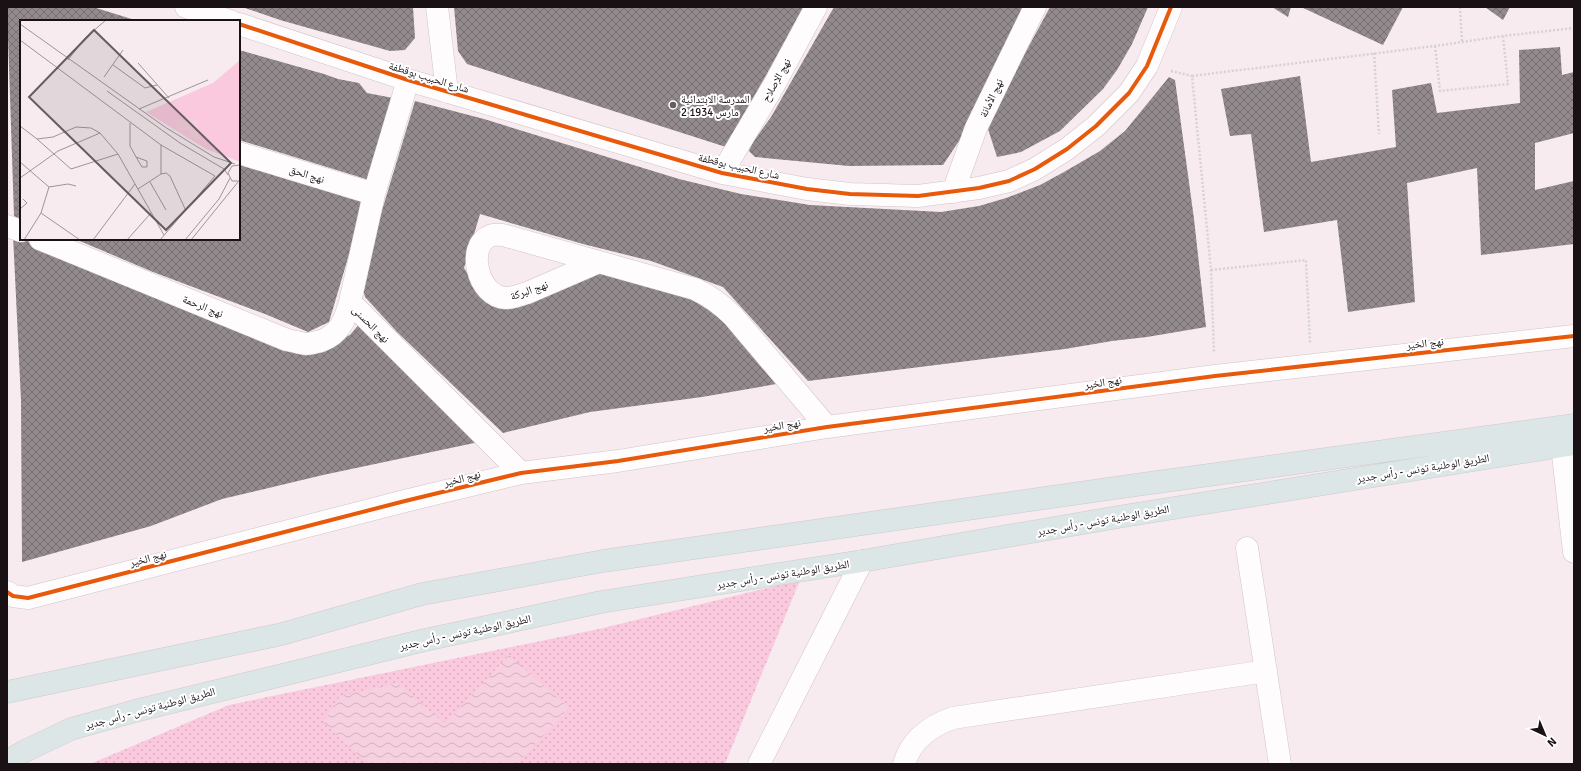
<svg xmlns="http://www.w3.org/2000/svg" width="1581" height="771" font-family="Signika,'Noto Naskh Arabic',sans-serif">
<defs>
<pattern id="grass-dots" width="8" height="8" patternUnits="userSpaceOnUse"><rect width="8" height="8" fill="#fbc9de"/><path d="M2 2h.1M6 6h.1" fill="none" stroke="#d7acbe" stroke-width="1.8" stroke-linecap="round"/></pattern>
<pattern id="water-waves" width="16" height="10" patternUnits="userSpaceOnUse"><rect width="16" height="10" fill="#f7d0df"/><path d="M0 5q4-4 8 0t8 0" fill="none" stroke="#d3b2be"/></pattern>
<pattern id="building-cross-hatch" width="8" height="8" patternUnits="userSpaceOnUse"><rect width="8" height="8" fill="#938a8e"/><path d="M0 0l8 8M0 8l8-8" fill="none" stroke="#776f73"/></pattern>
</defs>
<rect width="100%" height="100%" fill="#f7ebef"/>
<path fill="url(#grass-dots)" d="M800,580L725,764H90L229,705L599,629Z"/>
<path fill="url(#water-waves)" d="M509,655L569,708L517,764H368L323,722L340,696L398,683L445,724Z"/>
<path fill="url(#building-cross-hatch)" d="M7,7H93L138,21H21V219L14,216Z
M242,7H413L415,38L405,50L390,51L280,20Z
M454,7H804L726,147L467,64L458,51Z
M834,7H1026L965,132L943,165L849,166L755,157L749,151L751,145L771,117Z
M1050,7H1148L1132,44L1117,70L1103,89L1060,131L1021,152L997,157L988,129L1016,70Z
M1272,7H1291L1288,17Z
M1301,7H1403L1383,45Z
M1485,7H1510L1503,20Z
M1560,47L1562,75L1574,72V133L1535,143V190L1574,181V244L1481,255L1477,168L1407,183L1415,302L1348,312L1337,220L1264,232L1251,134L1230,136L1221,89L1300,76L1311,162L1396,147L1392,90L1431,83L1437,113L1520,103L1519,50Z
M239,50L324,74L338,79L359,83L367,93L393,98L369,180L239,140Z
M1169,77L1175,80L1194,219L1206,327L1147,337L1112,341L1065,349L808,381L723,287L651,261L583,244L480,214L464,268L474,284L494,307L544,290L592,270L709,302L782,383L702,397L590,412L503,433L397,332L365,297L361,280L415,101L484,119L679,179L741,194L810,205L941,212L979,206L1006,198L1040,185L1064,172L1100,151L1125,131Z
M239,160L366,197L329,322L308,332L265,314L153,272L75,239H239Z
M13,235L153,293L306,352L350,335L360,323L479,442L323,475L222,499L151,526L22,562L21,400Z"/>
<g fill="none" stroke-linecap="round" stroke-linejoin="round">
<g stroke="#cfc4c8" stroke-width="23">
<path id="street" d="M186,7L230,21
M437,7L447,92
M239,24L408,80L722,173L807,189L850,194L918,196L979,188L1009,181L1035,169L1067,149L1096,126L1129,93L1147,66L1171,7
M408,80L374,194L350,302L521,473
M239,153L374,194
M722,173L774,85L816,7
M953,192L976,128L1035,7
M7,226L21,231
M40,239L287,340C293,341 300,343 306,344C311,344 316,342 321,341C340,334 345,320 350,302
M599,262L527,293C520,295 513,298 506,298C477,297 466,245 490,236C494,234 499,235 503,235L695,289C710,296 721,304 733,316L827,427
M1562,446L1574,552
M1247,548L1280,764
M7,592L13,596L28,598L405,501L521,473L618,461L827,427L1215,376L1574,336
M759,764L862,561
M904,764C911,740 930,726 953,718L1266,671"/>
</g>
<g stroke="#cec8cb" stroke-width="23">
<path id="primary" d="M7,692L282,634L422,594L603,561L1143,484L1574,425
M7,761L25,751L71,729L135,711L425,640L601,602L862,561L1130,515L1574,444"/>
</g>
<path stroke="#d6d2d4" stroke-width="2.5" stroke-dasharray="2 2" stroke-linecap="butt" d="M1460,7L1462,42
M1435,46L1440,91L1508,84L1503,36
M1374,53L1379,134
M1171,71L1192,76L1211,270L1214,352
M1192,76L1435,46L1503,36L1574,28
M1211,270L1306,260L1310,343"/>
<use href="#street" stroke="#fefcfd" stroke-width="22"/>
<use href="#primary" stroke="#dce6e6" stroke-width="22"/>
<g stroke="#fff" stroke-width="6">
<path id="cycleway" d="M239,24L408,80L722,173L807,189L850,194L918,196L979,188L1009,181L1035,169L1067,149L1096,126L1129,93L1147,66L1171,7
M7,592L13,596L28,598L405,501L521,473L618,461L827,427L1215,376L1574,336"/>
</g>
<use href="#cycleway" stroke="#e8590c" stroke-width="4"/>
</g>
<circle fill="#675d61" stroke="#fff" stroke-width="1.5" cx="673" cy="105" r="4"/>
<g text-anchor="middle" stroke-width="4" stroke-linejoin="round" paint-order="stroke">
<g font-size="11" fill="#1a1115" stroke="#fff">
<text transform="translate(429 77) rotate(17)" y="4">شارع الحبيب بوقطفة</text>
<text transform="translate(776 80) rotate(-61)" y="4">نهج الإصلاح</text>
<text transform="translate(991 98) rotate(-65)" y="4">نهج الأمانة</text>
<text transform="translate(739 166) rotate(13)" y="4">شارع الحبيب بوقطفة</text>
<text transform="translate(307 174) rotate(17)" y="4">نهج الحق</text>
<text transform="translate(529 290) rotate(-19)" y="4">نهج البركة</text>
<text transform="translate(203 306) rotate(22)" y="4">نهج الرحمة</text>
<text transform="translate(371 324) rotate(45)" y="4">نهج الحسنى</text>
<text transform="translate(1425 343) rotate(-6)" y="4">نهج الخير</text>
<text transform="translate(1103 382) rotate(-8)" y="4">نهج الخير</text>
<text transform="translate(782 425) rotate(-9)" y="4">نهج الخير</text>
<text transform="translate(1423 468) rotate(-9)" y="4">الطريق الوطنية تونس - رأس جدير</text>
<text transform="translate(462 478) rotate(-14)" y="4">نهج الخير</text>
<text transform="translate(1103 520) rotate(-10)" y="4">الطريق الوطنية تونس - رأس جدير</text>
<text transform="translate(148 558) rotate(-14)" y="4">نهج الخير</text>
<text transform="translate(783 574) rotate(-9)" y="4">الطريق الوطنية تونس - رأس جدير</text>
<text transform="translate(465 632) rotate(-12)" y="4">الطريق الوطنية تونس - رأس جدير</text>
<text transform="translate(150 708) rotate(-15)" y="4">الطريق الوطنية تونس - رأس جدير</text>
</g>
<g font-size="11" fill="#1a1115" stroke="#fff" text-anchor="start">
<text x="681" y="103">المدرسة الابتدائية<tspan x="681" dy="13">2 مارس 1934</tspan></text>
</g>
</g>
<g transform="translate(20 20)">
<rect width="220" height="220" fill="#f7ebef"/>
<path d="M220,40V142L186,129L126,92L193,63Z" fill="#fbc9de"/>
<path d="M178,99L179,120L169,117V110H157L156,100Z" fill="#f7d0df"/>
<path fill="none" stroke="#9f9498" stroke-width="1" d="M0,4L145,107L194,137L215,144M0,20L141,125L195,156L140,220M48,40L65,18L86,0M118,43L149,78M93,45L125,68L137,65M84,57L103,30M87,71L160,123L204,149L208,155M119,89L188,60M110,103V126L116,137L122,147H127V141L116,137M0,106L17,119L33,117L56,107L71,108L80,113L98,134L144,215M17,119L51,149L98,134M0,142L29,167L21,193L4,220M220,145L212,146L208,153L212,161H220M141,154L146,153L150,156L166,191M0,158L38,131L80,113M130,162L146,190M29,167L48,164L56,166M118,169L141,154V125M0,189L7,183L3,179M21,193L60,220M73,220L115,164M107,220L131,193M165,220L199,179L210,158M171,220L218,162"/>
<path fill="#675d61" fill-opacity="0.15" stroke="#675d61" stroke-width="2" d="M74,10L211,143L146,210L9,77Z"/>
<rect width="220" height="220" fill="none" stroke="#1a1115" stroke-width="2"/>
</g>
<rect width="1581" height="771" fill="none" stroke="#1a1115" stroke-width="16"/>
<g transform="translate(1545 735) rotate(136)" stroke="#ffffff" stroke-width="3" paint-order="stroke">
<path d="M0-3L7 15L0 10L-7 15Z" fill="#1a1115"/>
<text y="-6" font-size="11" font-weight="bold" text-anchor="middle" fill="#1a1115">N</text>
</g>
</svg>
